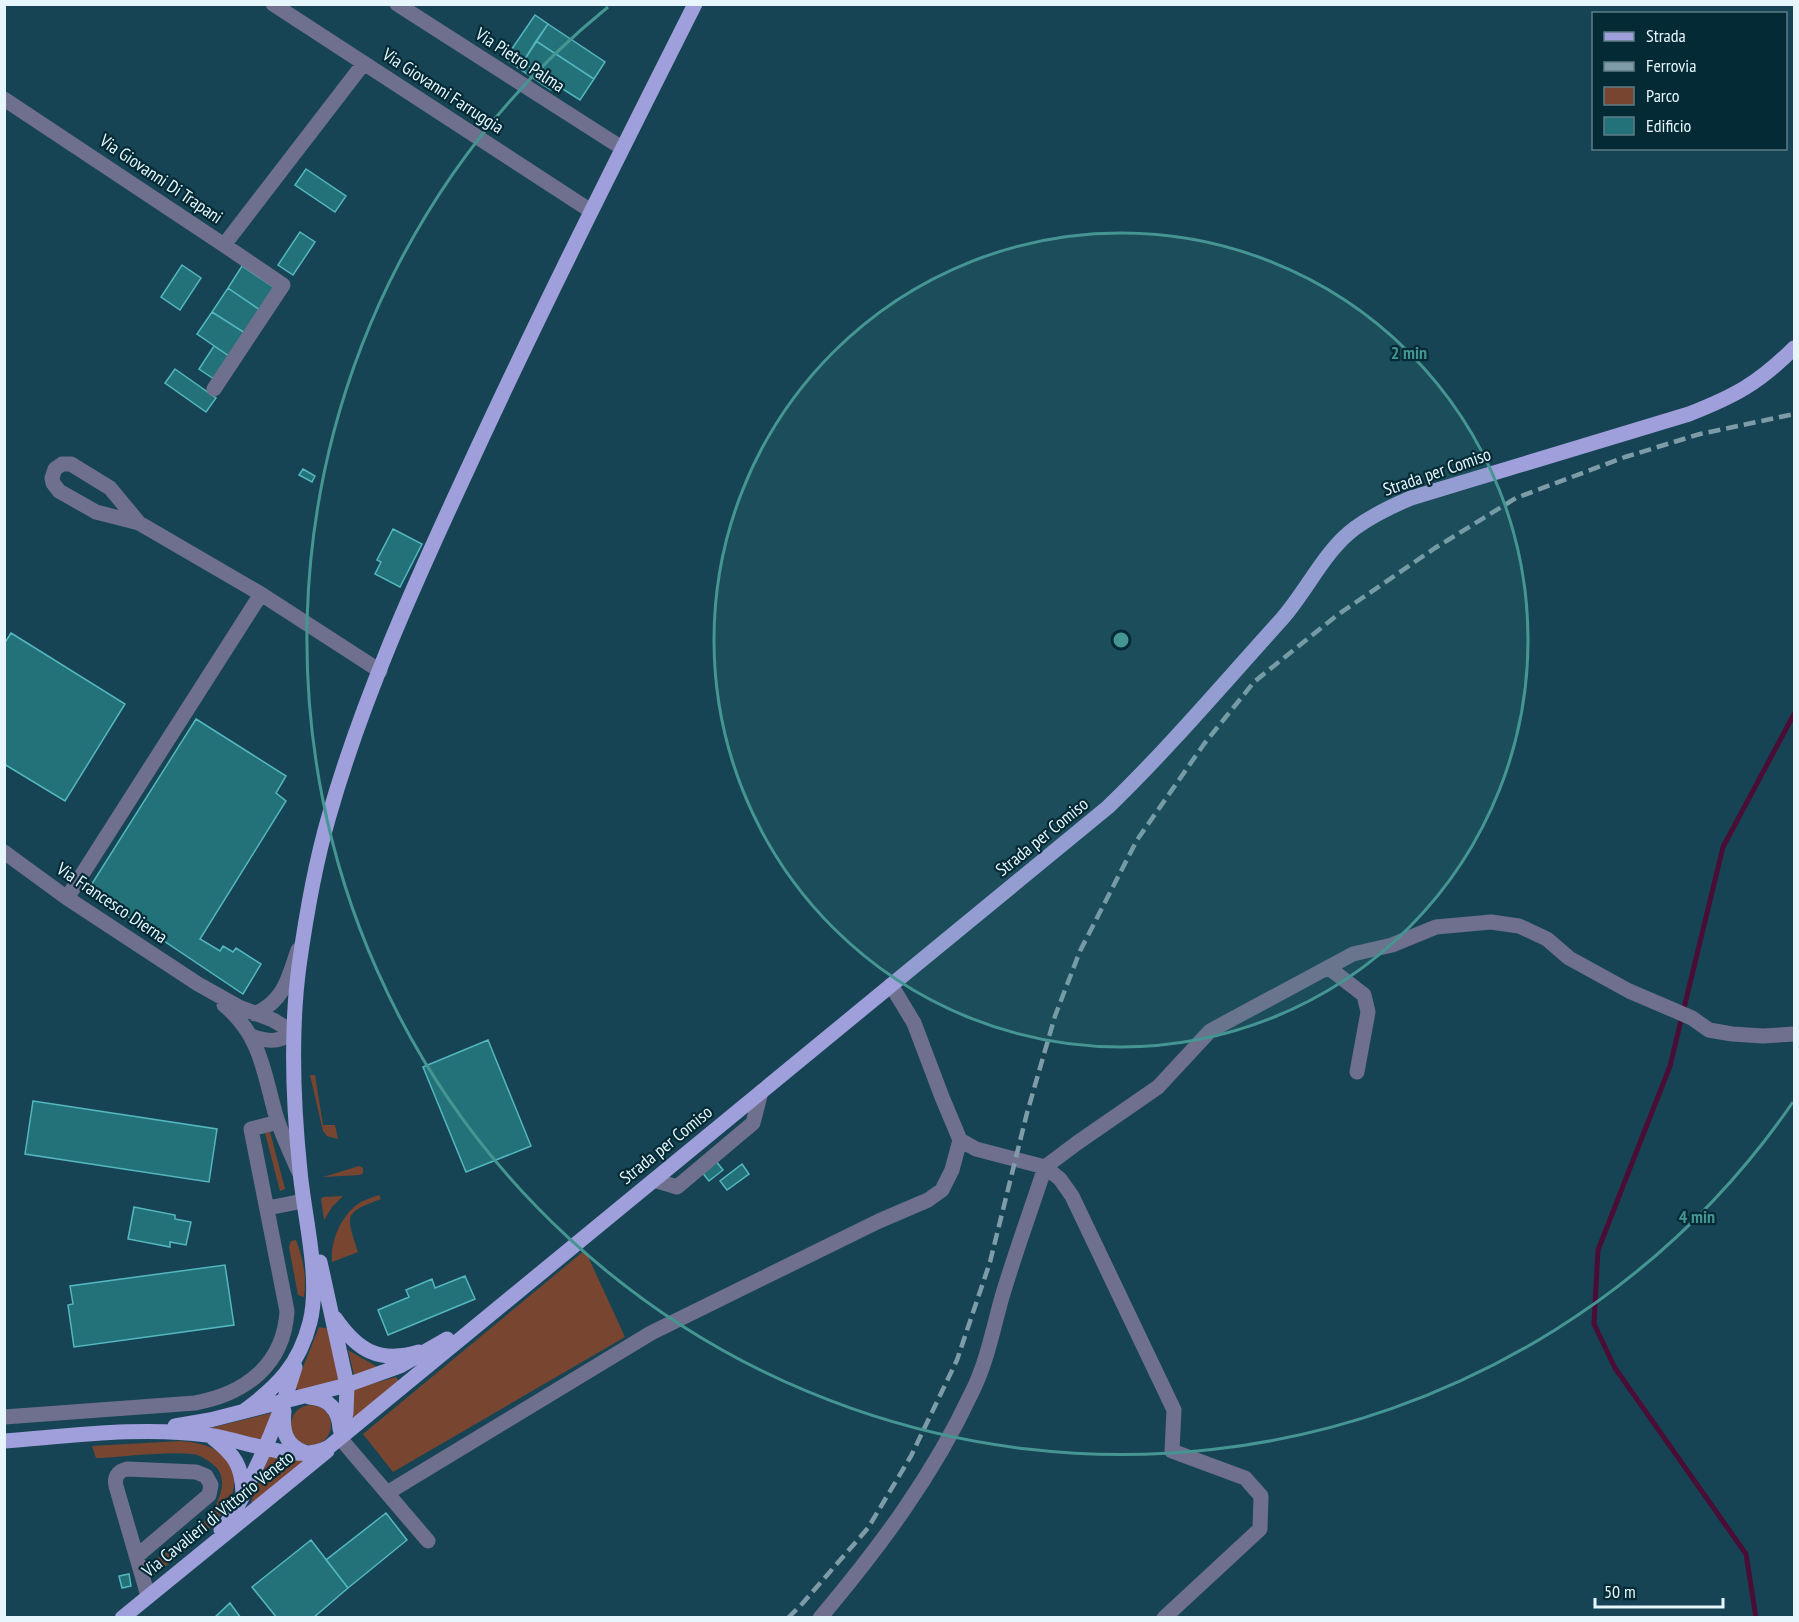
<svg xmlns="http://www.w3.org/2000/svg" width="1799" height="1622" font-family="'PT Sans Narrow',sans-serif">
<rect width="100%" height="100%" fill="#174454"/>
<path fill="#784630" d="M310,1075H315L323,1125H335L338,1139L327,1136L323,1131Z
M270,1132L285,1189L280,1191L265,1133Z
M359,1166L363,1168V1173L360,1175L323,1177Z
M379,1195L381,1199C343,1213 346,1215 358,1252L332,1262C330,1241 342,1213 361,1202C367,1199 373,1197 379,1195Z
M343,1196L332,1207L324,1220L321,1199L323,1197Z
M296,1240C303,1259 307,1277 304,1297L298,1295L289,1247L291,1241Z
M585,1250L625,1337L393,1472L363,1434Z
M319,1327L330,1329L339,1380L300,1391L295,1388L296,1385Z
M348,1350L379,1368L354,1375Z
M396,1377L399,1381L356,1418L353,1417L354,1389Z
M291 1425a20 20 0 1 1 40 0a20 20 0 1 1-40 0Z
M271,1413L273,1415L263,1440L210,1428Z
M181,1441C201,1443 218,1446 229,1464C254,1505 181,1553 154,1575L151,1563C167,1551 185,1541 199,1527C213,1514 232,1484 216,1467C209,1461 201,1455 192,1454C165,1451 124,1457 96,1458L92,1446Z
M269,1455L307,1460L255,1504L251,1502Z"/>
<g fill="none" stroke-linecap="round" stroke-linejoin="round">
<path stroke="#4a0d36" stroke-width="5" d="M1756,1618L1746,1554L1615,1368L1594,1324L1598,1250L1670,1066L1723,847L1794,714"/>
</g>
<path fill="#247279" stroke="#54b7c0" stroke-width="1.5" d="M535,15L548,24L523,62L543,76L539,82L505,59Z
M548,24L605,62L594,79L536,41Z
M536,41L594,79L580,100L555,84L551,90L539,82L543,76L523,62Z
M306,169L346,196L335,212L295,185Z
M300,232L315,242L293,275L278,265Z
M182,265L201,278L180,310L161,297Z
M242,266L275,288L260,310L228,288Z
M228,288L260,310L245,333L212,312Z
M212,312L245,333L229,356L197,334Z
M214,346L229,356L214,379L199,369Z
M175,369L216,398L206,412L165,383Z
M303,469L315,476L312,482L299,475Z
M393,529L422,544L400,587L375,574L381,562L377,560Z
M11,633L125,704L65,801L4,764V644Z
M196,719L286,776L276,793L286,801L200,939L220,951L223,946L233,952L236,948L261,964L243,994L88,890Z
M488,1040L531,1146L466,1172L423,1067Z
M33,1101L217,1129L209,1182L25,1154Z
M711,1155L723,1170L709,1181L697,1166Z
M742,1164L749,1174L727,1190L720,1181Z
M134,1207L175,1215V1219L191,1222L186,1245L170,1242V1247L128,1239Z
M225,1265L234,1325L74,1347L68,1305L73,1304L70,1286Z
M465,1276L475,1299L388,1335L378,1310L409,1297L406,1290L432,1279L435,1288Z
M386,1513L407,1540L348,1588L326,1560Z
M311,1540L348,1588L313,1618H277L252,1587Z
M129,1574L131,1586L122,1588L119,1576Z
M230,1603L241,1618H214Z"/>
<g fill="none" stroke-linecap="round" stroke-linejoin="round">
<path stroke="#6f708d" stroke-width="15" d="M273,4L591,211
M397,4L622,148
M4,99L224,245L364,63
M214,389L283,285L224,245
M139,523L110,488L71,464H62L55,469L52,478L53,483L59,491L96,512L139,523L261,594L380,671
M4,852L67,898L198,984L239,1007L273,1020L293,1032C280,1043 266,1042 251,1036
M67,898L261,594
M1329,968L1364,995L1368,1012L1357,1072
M891,985L914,1023L942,1097L960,1140L976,1149L1045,1167L1077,1143L1158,1087L1210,1031L1353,954L1392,945L1436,927L1491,922L1519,926L1547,939L1569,958L1629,991L1692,1018L1709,1030L1732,1034L1763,1036L1794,1034
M224,1005C261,1035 264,1074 276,1116C282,1135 291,1154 299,1172
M255,1014C285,1000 288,978 298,950
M654,1180L677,1187L753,1123L761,1092
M268,1208L303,1201
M4,1417L195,1403C245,1394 284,1365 287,1311L251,1129L278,1122
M340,1438L428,1541
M387,1493L651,1333L879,1221L928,1200L942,1190L952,1170L960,1140
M137,1556L209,1495L211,1485L206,1476L196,1472L127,1469C118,1471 114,1477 116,1486L148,1596
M820,1618C879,1548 933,1476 972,1392C987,1362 993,1329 1002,1297C1015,1253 1031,1210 1045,1167L1060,1179L1072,1196L1174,1410L1172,1451L1245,1478L1261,1496L1260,1529L1164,1618"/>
<path stroke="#9f9fdb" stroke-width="15" d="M320,1262L347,1385L346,1413L340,1438
M335,1318C357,1350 379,1364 419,1352
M309,1397C329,1398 339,1410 340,1429
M244,1411C278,1386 299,1365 310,1322C321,1278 304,1217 300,1171C293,1103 290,1034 299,966C306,916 315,864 329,816C362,700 413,587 464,477C537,318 616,161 695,4
M284,1411C282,1430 285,1445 304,1452
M175,1426L210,1420L347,1385L400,1366L447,1339
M213,1438C235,1455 242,1466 243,1493
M4,1441C70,1436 142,1426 207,1435C243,1439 296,1465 329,1447L1108,807C1169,748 1224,683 1281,620C1307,591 1324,551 1355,528C1373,515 1392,506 1411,498L1689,414C1735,396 1759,383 1794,348
M221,1530C235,1514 244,1494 253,1474C270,1439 284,1404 295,1367
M122,1618L327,1451"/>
<path stroke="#7d9ca7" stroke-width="4.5" stroke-dasharray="12 6" stroke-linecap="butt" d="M788,1618L802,1604L868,1528L911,1456L957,1360L990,1262L1027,1113L1055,1016L1080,951L1137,840L1204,744L1254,682L1336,616L1435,548L1516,498L1625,457L1700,434L1794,414"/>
</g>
<circle cx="1121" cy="640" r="407" fill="#459692" fill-opacity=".12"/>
<g fill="none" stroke="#459692" stroke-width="3">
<circle cx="1121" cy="640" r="407"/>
<path d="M1793 1102A815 815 0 1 1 608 7"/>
</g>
<g text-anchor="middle" stroke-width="4.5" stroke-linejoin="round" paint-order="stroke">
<g font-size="18" fill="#e6f6fc" stroke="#042a36">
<text transform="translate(520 60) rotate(33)" y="6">Via Pietro Palma</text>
<text transform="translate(443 91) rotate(33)" y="6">Via Giovanni Farruggia</text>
<text transform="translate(161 179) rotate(34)" y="6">Via Giovanni Di Trapani</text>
<text transform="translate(1437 472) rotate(-19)" y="6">Strada per Comiso</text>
<text transform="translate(1042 837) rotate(-39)" y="6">Strada per Comiso</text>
<text transform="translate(112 903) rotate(34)" y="6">Via Francesco Dierna</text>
<text transform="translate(666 1145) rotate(-39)" y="6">Strada per Comiso</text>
<text transform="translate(218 1514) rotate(-39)" y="6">Via Cavalieri di Vittorio Veneto</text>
</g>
</g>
<circle cx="1121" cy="640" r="9" fill="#459692" stroke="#042a36" stroke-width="3"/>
<g font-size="18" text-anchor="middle" font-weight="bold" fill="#459692" stroke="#042a36" stroke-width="4.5" stroke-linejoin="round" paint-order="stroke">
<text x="1409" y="359">2 min</text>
<text x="1697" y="1223">4 min</text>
</g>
<rect width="1799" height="1622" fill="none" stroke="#e6f6fc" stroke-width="12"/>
<rect x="1592" y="12" width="195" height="138" fill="#042a36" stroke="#5e7c85" stroke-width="1.5"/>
<rect x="1604" y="32" width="30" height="9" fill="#9f9fdb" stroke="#5e7c85" stroke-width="1.5"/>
<text x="1646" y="42" font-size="18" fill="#e6f6fc">Strada</text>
<rect x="1604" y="62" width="30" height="9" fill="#7d9ca7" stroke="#5e7c85" stroke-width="1.5"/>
<text x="1646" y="72" font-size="18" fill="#e6f6fc">Ferrovia</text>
<rect x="1604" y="87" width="30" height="18" fill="#784630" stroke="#5e7c85" stroke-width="1.5"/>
<text x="1646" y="102" font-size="18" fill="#e6f6fc">Parco</text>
<rect x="1604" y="117" width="30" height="18" fill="#247279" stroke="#5e7c85" stroke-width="1.5"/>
<text x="1646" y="132" font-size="18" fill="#e6f6fc">Edificio</text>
<path d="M1595 1598v9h128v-9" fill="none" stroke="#e6f6fc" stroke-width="3"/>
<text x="1604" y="1598" font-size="18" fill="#e6f6fc" stroke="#042a36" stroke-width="4.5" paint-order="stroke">50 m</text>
</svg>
